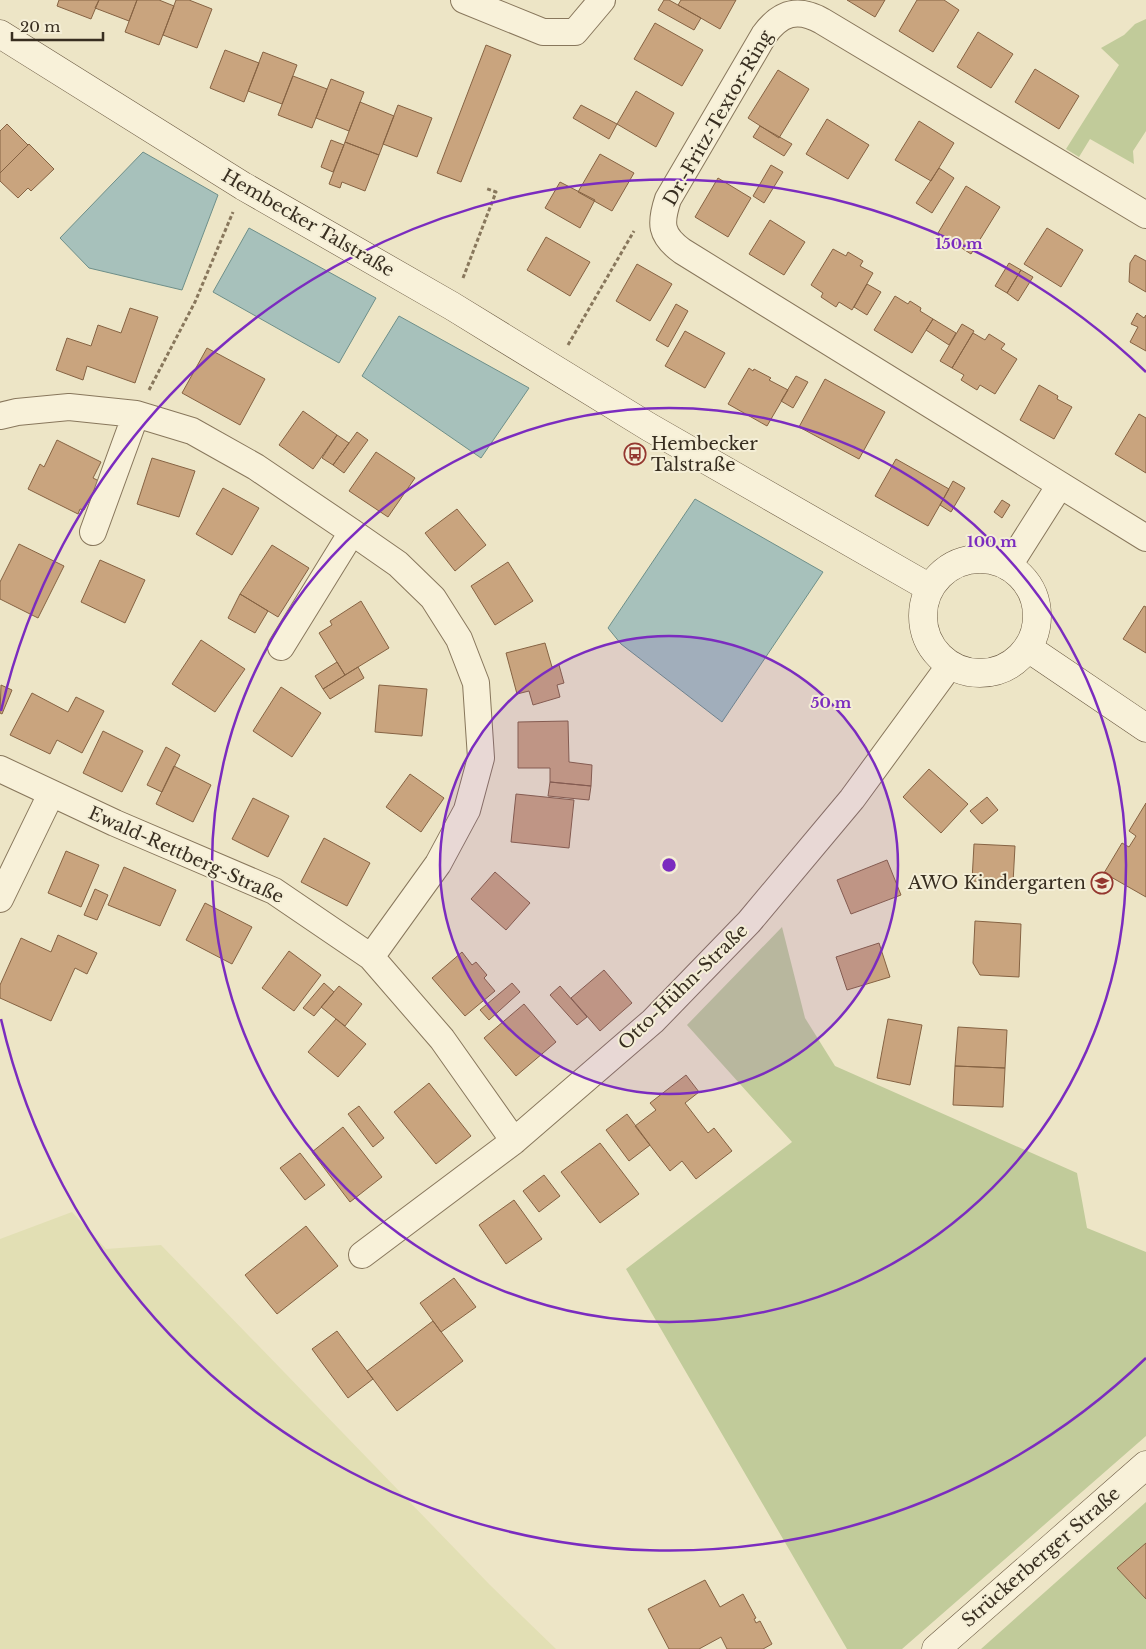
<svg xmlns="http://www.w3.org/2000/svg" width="1146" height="1649" font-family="'Libre Baskerville',serif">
<rect width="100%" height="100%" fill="#ede5c6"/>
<path fill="#e2dfb4" d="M72,1212L106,1249L161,1245L490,1585L556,1649H0V1239Z"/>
<path fill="#c1cb9a" d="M1146,19V131L1133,151L1134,164L1090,139L1079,157L1066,149L1119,65L1101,48L1124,35L1135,24Z
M782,927L805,1018L835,1066L1077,1173L1087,1228L1146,1252V1436L902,1649H847L626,1269L792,1142L687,1025Z
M1146,1502V1649H981Z"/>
<path fill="#a7c1bb" stroke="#6e8f89" d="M143,152L218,195L182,290L89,268L60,238Z
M249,228L376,298L339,363L213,292Z
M399,316L529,388L481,458L362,376Z
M695,499L823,572L722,722L621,644L608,628Z"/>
<path fill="#c9a47e" stroke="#866343" d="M59,0H99L91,19L57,6Z
M99,0H137L129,21L95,8Z
M137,0H159L174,6L159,45L125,32Z
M176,0H189L212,9L197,48L163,35Z
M664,0H669L701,18L694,30L658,10Z
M681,0H736L720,29L678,5Z
M847,0H885L875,17Z
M917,0H944L959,10L933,52L899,31Z
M655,23L703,50L682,86L634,59Z
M978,32L1013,54L991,88L957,67Z
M486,45L511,55L461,182L437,173Z
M225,50L259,63L244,102L210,88Z
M263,52L297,65L282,104L248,91Z
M1035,69L1079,96L1059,129L1015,102Z
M778,70L809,89L779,138L748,118Z
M293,76L327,89L312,128L278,115Z
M331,79L364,92L349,131L316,118Z
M636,91L674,113L656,147L617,124Z
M360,102L394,116L379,155L345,142Z
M398,105L432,118L417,157L383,144Z
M581,105L617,124L609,139L573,118Z
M827,119L869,145L848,179L806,154Z
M919,121L954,143L931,181L895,160Z
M7,124L28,145L0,173V131Z
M760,126L792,144L784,156L753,137Z
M331,140L344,145L333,172L321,167Z
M345,142L379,155L365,191L342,182L340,188L329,184Z
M29,144L54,169L31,191L28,188L18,198L0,181V173Z
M600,154L634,173L612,211L578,192Z
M771,165L783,172L764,203L753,196Z
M939,168L954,178L932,213L916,203Z
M718,178L751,198L728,237L695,217Z
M560,182L595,200L580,228L545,208Z
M966,186L1000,207L971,254L938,233Z
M770,220L805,242L784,275L749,254Z
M1047,228L1083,250L1061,287L1024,264Z
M546,237L590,262L570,296L527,270Z
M833,249L846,256L848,252L863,261L860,266L873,273L852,310L839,302L836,307L821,297L823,293L811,285Z
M1135,255L1146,261V292L1129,282L1130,263Z
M1009,263L1021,270L1007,293L995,286Z
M637,264L672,284L650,321L616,301Z
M1021,270L1033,277L1018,301L1007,293Z
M867,284L881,292L867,315L854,307Z
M895,296L908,304L910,301L921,308L920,311L933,319L912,353L874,330Z
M676,304L688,311L668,347L656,340Z
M130,308L158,317L135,383L87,366L83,380L56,370L67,338L91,346L98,325L121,333Z
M1137,313L1144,318L1146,315V351L1130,342L1138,327L1131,324Z
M933,319L956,333L949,345L926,330Z
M962,324L974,331L952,368L940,361Z
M685,331L725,353L705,388L665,366Z
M973,333L985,340L989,334L1005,344L1001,349L1017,359L995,394L980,385L977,390L961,380L964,375L952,368Z
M207,348L265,379L240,425L182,393Z
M749,368L753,371L754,369L771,378L769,380L788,390L767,426L728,404Z
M796,376L808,382L793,408L781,401Z
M825,379L885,412L859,459L799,427Z
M1039,385L1058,396L1057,399L1072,407L1054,439L1020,420Z
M303,411L337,435L313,469L279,445Z
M1139,414L1146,418V473L1115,454Z
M357,432L368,440L344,473L333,465Z
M337,435L349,443L333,465L322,458Z
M57,440L101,462L93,478L99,481L84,510L80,509L78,514L28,489L40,464L44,467Z
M376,452L415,478L388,517L349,491Z
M152,458L195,471L179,517L137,504Z
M896,459L949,489L928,526L875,496Z
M953,481L965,488L951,512L940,505Z
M223,488L259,508L232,555L196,534Z
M1002,500L1010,505L1002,518L994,512Z
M457,509L486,545L455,571L425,533Z
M19,544L64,566L38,618L0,599V582Z
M272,545L309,568L278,617L240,594Z
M100,560L145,580L125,623L81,602Z
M508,562L533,601L495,625L471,586Z
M240,594L268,611L255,633L228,618Z
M361,601L389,648L345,675L319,633L332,625L330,621Z
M1144,606L1146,607V653L1123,639Z
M201,640L245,669L215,712L172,684Z
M545,643L552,667L559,665L564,683L557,685L560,697L533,705L529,691L517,694L506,653Z
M337,662L345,675L323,689L315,676Z
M358,667L364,678L330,699L323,689Z
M1,685L12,690L2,714L0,713Z
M379,685L427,689L422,736L375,732Z
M281,687L321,713L292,757L253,731Z
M32,693L68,712L76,697L104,711L82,753L57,740L50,754L10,735Z
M568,721L569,762L592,765L591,786L550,782V768H518V722Z
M103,731L143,751L122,792L83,773Z
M166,747L180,755L162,792L147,785Z
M174,766L211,785L193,822L156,804Z
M929,769L968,804L941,833L903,797Z
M410,774L444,798L421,832L386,807Z
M550,782L591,786L589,800L548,796Z
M516,794L574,800L569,848L511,842Z
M987,797L998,810L982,824L970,811Z
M253,798L289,816L268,857L232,839Z
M1146,803V897L1104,873L1122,843L1129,847L1136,836L1129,831Z
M324,838L370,863L347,906L301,882Z
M974,844L1015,846L1013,883L972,881Z
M66,851L99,865L81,907L48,893Z
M887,860L901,895L851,914L837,880Z
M124,867L176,890L160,926L108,905Z
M495,872L530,903L506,930L471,899Z
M95,889L108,895L97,920L84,915Z
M205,903L252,927L232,964L186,940Z
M975,921L1021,924L1019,977L980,975L973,963Z
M58,935L97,953L87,974L75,968L51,1021L0,998V985L21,938L51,952Z
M879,943L890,977L847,990L836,957Z
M289,951L321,975L294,1011L262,988Z
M462,952L472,965L476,962L487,975L484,978L495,991L465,1016L432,978Z
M604,970L632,1003L600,1031L571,998Z
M324,983L334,992L314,1016L303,1008Z
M512,983L520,992L489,1020L480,1010Z
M339,986L362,1004L345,1026L321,1007Z
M560,986L587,1017L577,1025L550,995Z
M524,1004L556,1042L516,1076L484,1038Z
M336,1019L366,1044L338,1077L308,1052Z
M888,1019L922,1025L910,1085L877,1078Z
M958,1027L1007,1030L1005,1068L955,1066Z
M955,1066L1005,1068L1003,1107L953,1105Z
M686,1075L699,1092L685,1103L708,1133L714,1128L732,1151L696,1179L682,1161L670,1171L635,1126L656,1110L650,1103Z
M429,1083L471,1136L436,1164L394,1112Z
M359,1106L384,1138L373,1147L348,1114Z
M627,1114L650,1145L629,1161L606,1130Z
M343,1127L382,1177L350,1202L312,1152Z
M600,1143L639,1194L600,1223L561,1172Z
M300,1153L325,1185L305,1200L280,1168Z
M544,1175L560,1196L539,1212L523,1191Z
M514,1200L542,1239L506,1264L479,1225Z
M306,1226L338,1266L277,1314L245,1275Z
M454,1278L476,1307L441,1332L420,1303Z
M433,1321L463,1361L397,1411L367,1371Z
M337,1331L373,1379L348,1398L312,1349Z
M1146,1543V1599L1117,1568Z
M705,1580L720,1607L743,1594L756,1618L754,1619L756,1623L760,1621L772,1644L763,1649H727L721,1637L699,1649H669L648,1609Z"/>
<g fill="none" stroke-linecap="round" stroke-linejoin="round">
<g stroke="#88775c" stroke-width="28">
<path id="street" d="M464,0L543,32H575L602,0
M1146,215L822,21C797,7 780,13 764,35L668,199C660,223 660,235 682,251L1146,538
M0,416L17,412L69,407L136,414L192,431L256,467L352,532L398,564L433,598L459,639L476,683L481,758L467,810L438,864L371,957
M93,532L136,414
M1008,567L1060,485
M281,647L352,532
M0,769L115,823L274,891L371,957L442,1039L514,1141
M0,899L51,794
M362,1255L514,1141L653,1021L749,922L852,799L950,665"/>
</g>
<g stroke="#695840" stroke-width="29">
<path id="secondary" d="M0,34L243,186L452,306L649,427L930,588
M923 616a57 57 0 1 1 114 0a57 57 0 1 1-114 0Z
M1028,648L1146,728
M936,1649L1146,1465"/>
</g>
<path stroke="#88775c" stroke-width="3" stroke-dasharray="4 2.5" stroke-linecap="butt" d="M463,278L496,192L485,188
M568,345L634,231
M149,390L195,302L233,212"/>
<use href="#street" stroke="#f8f1d9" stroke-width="26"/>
<use href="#secondary" stroke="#f8f1d9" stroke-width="28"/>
</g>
<circle cx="669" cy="865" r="229" fill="#7b2cbf" fill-opacity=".12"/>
<g fill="none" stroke="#7b2cbf" stroke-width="2.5">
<circle cx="669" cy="865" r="229"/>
<circle cx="669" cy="865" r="457"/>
<path d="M1146 1358A686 686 0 0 1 1 1019M1 711A686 686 0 0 1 1146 372"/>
</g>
<defs>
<g id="bus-ring" transform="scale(1.125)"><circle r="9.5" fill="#f4eed6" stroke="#94372f" stroke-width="1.5"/><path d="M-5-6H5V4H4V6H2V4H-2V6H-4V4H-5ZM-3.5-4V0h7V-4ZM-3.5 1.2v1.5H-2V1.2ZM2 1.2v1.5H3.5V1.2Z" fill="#94372f"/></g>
<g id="school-ring" transform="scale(1.125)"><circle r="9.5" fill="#f4eed6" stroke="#94372f" stroke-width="1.5"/><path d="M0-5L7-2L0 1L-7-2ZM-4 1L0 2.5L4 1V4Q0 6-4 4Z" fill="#94372f"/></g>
</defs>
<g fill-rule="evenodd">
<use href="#bus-ring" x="635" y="454"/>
<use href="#school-ring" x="1102" y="883"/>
</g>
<g text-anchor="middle" stroke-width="4" stroke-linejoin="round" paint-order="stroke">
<g font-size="18" fill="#382e20" stroke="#f4eed6">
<text transform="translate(718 118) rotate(-60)" y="6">Dr.-Fritz-Textor-Ring</text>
<text transform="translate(308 223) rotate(30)" y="6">Hembecker Talstraße</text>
<text transform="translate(186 855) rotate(24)" y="6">Ewald-Rettberg-Straße</text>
<text transform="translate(683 987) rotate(-44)" y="6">Otto-Hühn-Straße</text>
<text transform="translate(1041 1557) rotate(-41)" y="6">Strückerberger Straße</text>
</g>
<g font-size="18" fill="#382e20" stroke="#f4eed6" text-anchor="start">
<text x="651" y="450">Hembecker<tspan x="651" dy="21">Talstraße</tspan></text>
<text x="1086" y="889" text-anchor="end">AWO Kindergarten</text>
</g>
</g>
<circle cx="669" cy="865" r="8" fill="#7b2cbf" stroke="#f4eed6" stroke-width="2.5"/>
<g font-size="15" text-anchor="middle" font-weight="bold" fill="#7b2cbf" stroke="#f4eed6" stroke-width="4" stroke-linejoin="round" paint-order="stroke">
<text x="959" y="249">150 m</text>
<text x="992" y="547">100 m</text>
<text x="831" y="708">50 m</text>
</g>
<path d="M12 32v8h91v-8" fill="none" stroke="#382e20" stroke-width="2.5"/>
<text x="20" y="32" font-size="15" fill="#382e20" stroke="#f4eed6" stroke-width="4" paint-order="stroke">20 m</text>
</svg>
